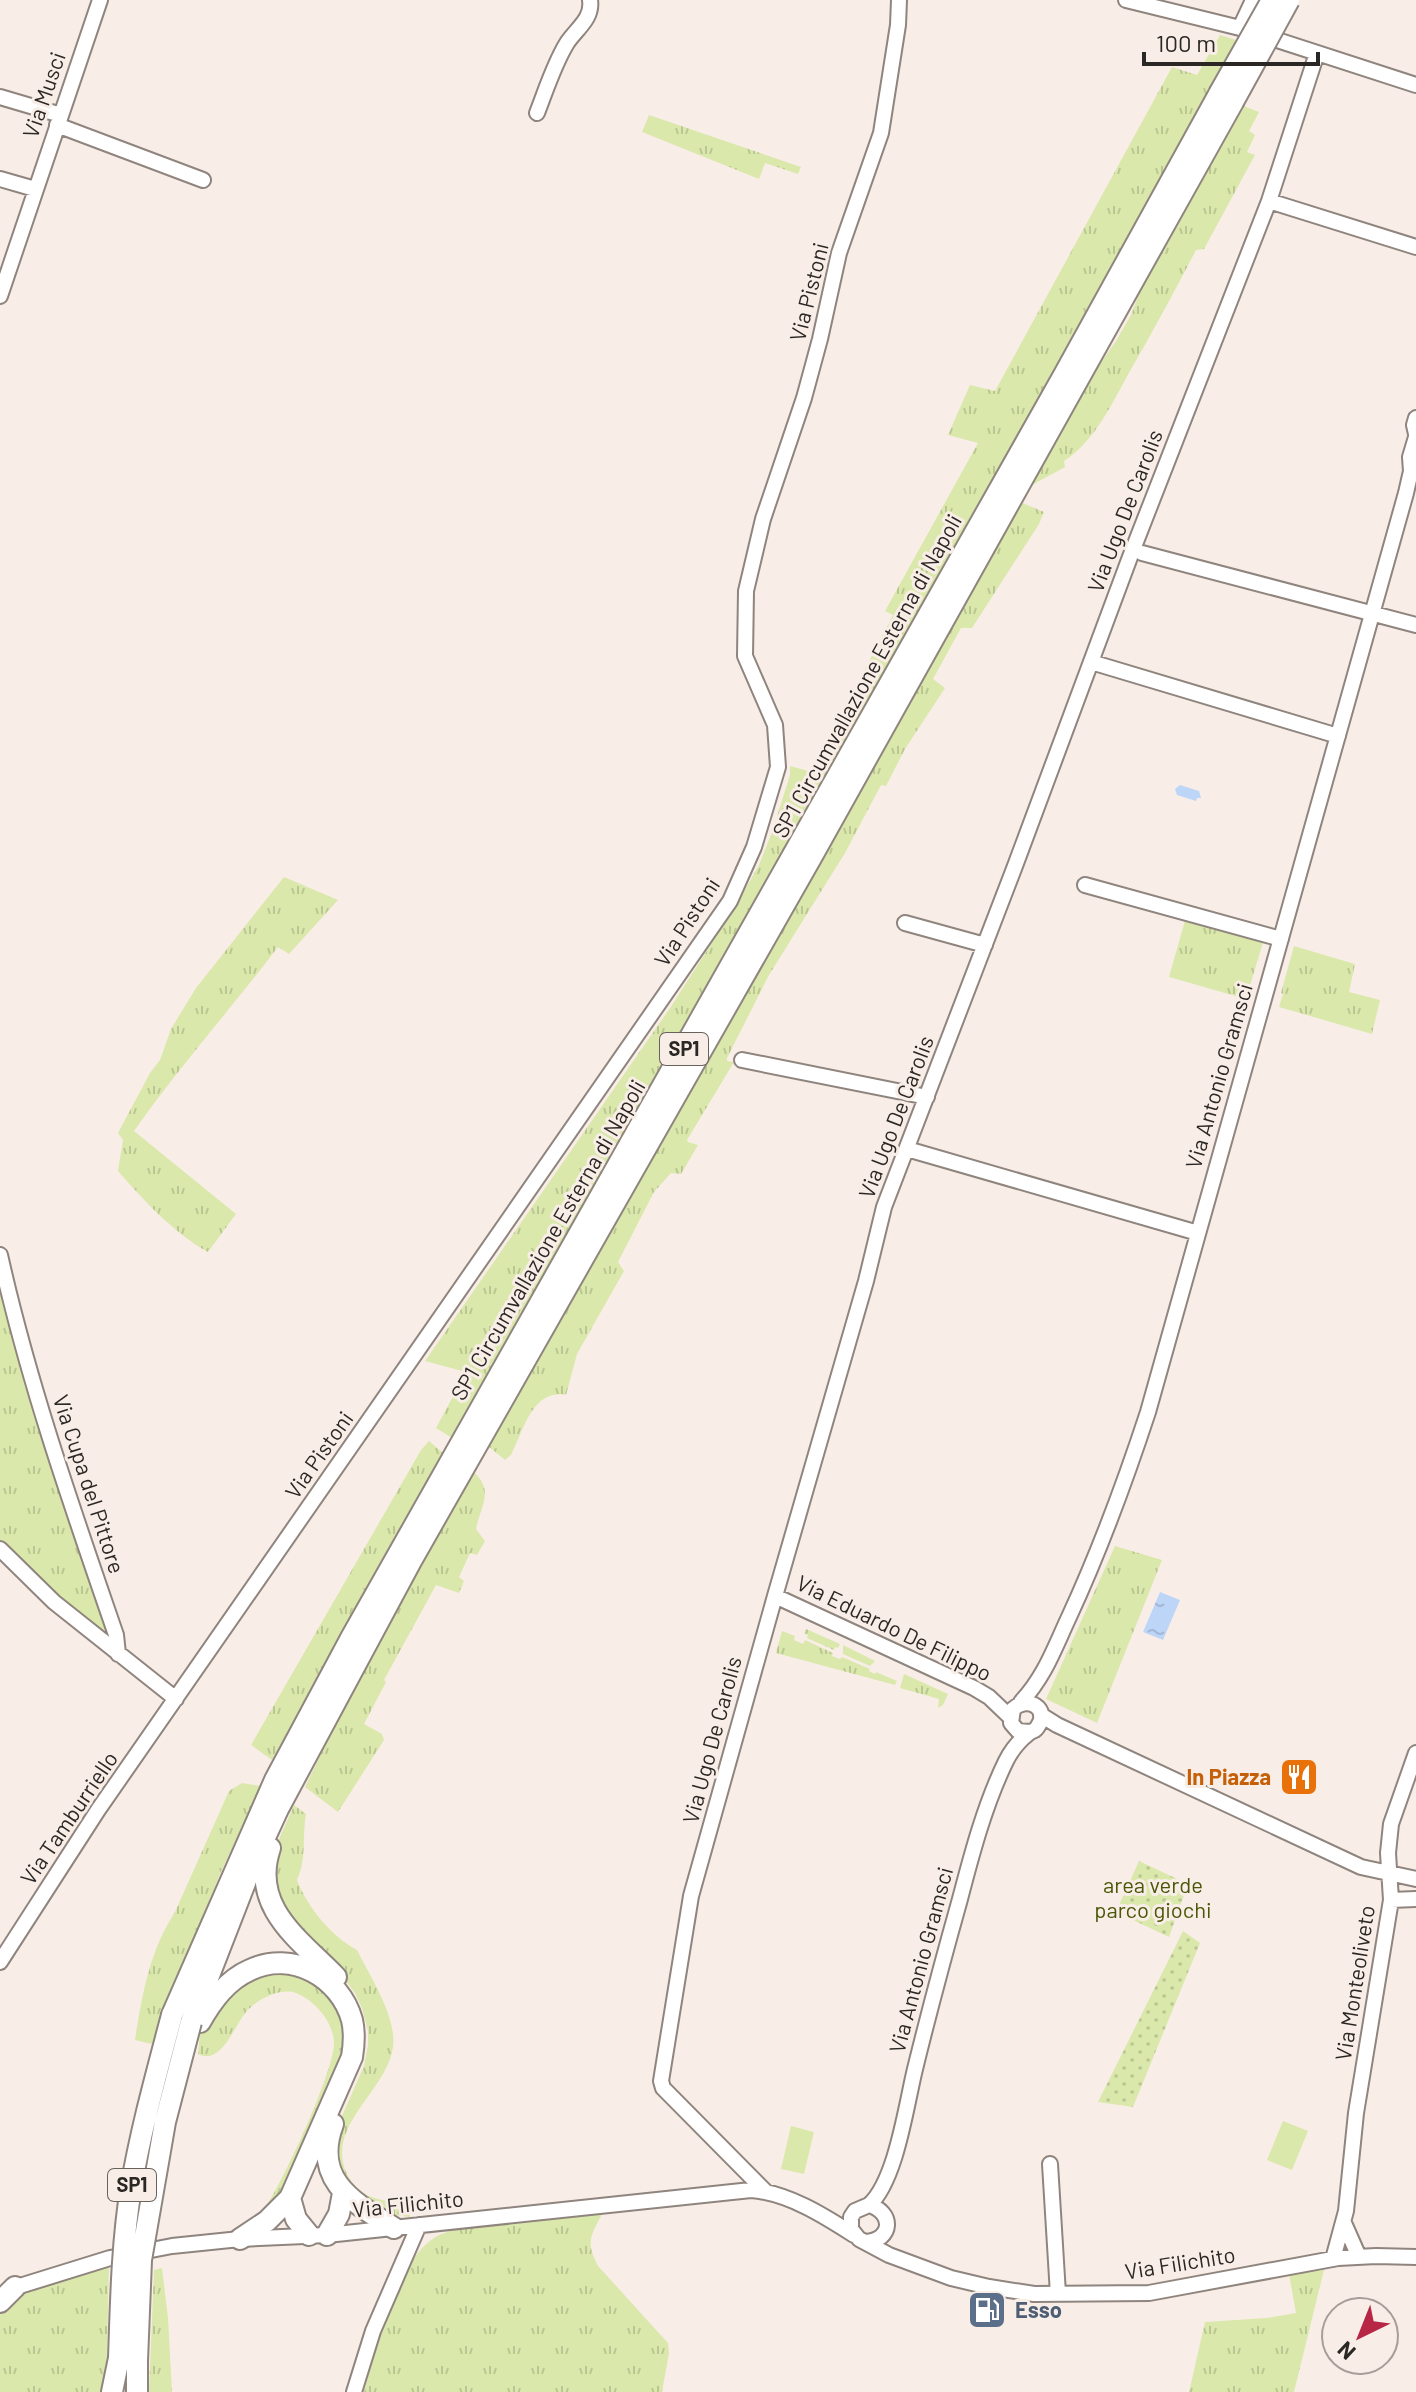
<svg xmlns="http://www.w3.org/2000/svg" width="1416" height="2392" font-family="Barlow,sans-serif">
<defs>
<pattern id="grass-tufts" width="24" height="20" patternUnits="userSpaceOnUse" patternTransform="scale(2)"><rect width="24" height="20" fill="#dae8ab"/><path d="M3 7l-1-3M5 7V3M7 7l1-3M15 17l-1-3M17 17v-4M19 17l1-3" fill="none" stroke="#bbc793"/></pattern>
<pattern id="park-dots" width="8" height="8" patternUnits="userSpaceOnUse" patternTransform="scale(2)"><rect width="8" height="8" fill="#dae8ab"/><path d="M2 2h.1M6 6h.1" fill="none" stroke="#bbc793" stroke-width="1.8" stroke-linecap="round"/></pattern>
<pattern id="water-ripples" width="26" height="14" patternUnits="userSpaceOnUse" patternTransform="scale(2)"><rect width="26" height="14" fill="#bdd5f7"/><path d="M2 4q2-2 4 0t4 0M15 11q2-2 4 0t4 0" fill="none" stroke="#a3b7d4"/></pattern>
</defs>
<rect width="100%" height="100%" fill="#f9eee7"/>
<path fill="url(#grass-tufts)" d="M1220,35L1236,40L916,619L452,1438L436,1428L466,1372L425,1361L670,1008L737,904L759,865L772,832L790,775V766L812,772L893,615L885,611L978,443L948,435L970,385L995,391L1172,67L1197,75Z
M1244,106L1259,112L1249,131L1255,135L1247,152L1255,155L1204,249L1196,250C1175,291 1153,331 1130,371C1112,403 1096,440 1064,461L1065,467L1032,485L1087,382L1116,341L1131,315L1144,281Z
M649,115L801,167L798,174L765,163L759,179L642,132Z
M1020,502L1044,512L1039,524L972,628H961L933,679L945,688L905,749L886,786L881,785L845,853L769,975L727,1058V1061L734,1062L687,1140L688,1142L698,1145L681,1174L671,1173L654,1192L618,1262L624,1271L577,1354L566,1395C533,1388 523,1431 511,1455L505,1460L488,1446L518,1390L654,1152L674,1122L682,1103Z
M284,877L338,900L289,954L278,947C231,1009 179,1067 134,1131L236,1214L208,1252C175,1234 143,1200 118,1171L123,1140L118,1133L150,1073L160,1060L171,1029L196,988Z
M1186,917L1264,939L1246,999L1169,977Z
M1294,946L1355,964L1349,992L1380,1000L1372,1034L1279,1007L1283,994L1281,993Z
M0,1293L110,1632V1636L107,1638H103L0,1542Z
M429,1441L443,1453L272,1760L251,1745L421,1450Z
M474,1472C495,1492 480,1506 476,1529L485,1541L477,1555L470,1553L459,1577L464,1581L459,1593L436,1585L384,1680L386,1682L364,1724L382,1734L384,1740L338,1812L305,1787L357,1680Z
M1115,1546L1162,1560L1097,1723L1046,1699Z
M806,1629L840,1644L838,1648L835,1647L834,1650L807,1638L808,1635L804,1633Z
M782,1631L795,1636L794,1640L803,1644L805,1640L833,1653L832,1656L840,1659L842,1657L870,1669L869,1671L875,1674L876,1672L897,1681L895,1685L776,1653Z
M843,1645L875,1661L870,1666L843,1654Z
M904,1674L948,1694L943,1705L938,1708L939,1699L900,1688Z
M242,1783L261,1786L219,1876L169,2008L152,2044L135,2040C142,1995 150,1950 175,1912L229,1791Z
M294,1805L306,1814C302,1837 307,1858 297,1880C308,1908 331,1936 357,1950C370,1976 397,2017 393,2047C388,2090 324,2126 347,2174C360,2200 384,2202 410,2202V2217C362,2212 364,2202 335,2167L338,2125L364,2066L368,2045V2031L362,2008L355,1993L342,1976L283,1912L276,1899L273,1853Z
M289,1970L332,1993L350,2037L285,2195L262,2212C280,2190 334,2071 334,2044C334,2023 316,2001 296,1993C289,1990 279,1992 273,1994C263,1998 254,2003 247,2011C234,2025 222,2066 198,2054L200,2035L207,2016L246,1978Z
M603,2212C591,2236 585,2241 598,2266L668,2343L669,2353L662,2392H364C376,2350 395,2263 434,2238C451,2227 479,2227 499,2225C534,2221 568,2217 603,2212Z
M109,2267L106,2392H0V2310L31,2289Z
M162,2268L168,2318L172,2392H149L154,2270Z
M1324,2270L1294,2392H1189L1205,2322L1267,2318L1296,2313L1289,2274Z"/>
<path fill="url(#park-dots)" d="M1139,1861L1188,1884L1169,1937L1116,1912Z
M1183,1931L1200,1943L1133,2107L1098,2102Z"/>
<path fill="#dae8ab" d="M1283,2121L1308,2131L1292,2170L1267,2160Z
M791,2126L814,2132L804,2174L781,2169Z"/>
<path fill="url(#water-ripples)" d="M1180,785L1199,791L1201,798H1197L1196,801L1177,795L1175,789Z
M1160,1592L1180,1600L1163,1640L1143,1632Z"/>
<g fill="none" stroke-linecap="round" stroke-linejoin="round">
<g stroke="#8f857e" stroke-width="18">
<path id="minor" d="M1126,0L1240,28L1416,85
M1240,28L1253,0
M0,97L61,115
M537,113C546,90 554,64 567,43C576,29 593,19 590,0
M57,125L203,180
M0,179L35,189
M1269,201L1416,247
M0,296L100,0
M1416,418L1414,425L1416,434
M1142,553L1416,625
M1091,662L1338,736
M1085,885L1281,939
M905,923L985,945
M742,1060L927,1097
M907,1149L1198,1233
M0,1255C29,1385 73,1510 116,1635L118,1654
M0,1549L54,1602L176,1699
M775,1596L974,1688L989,1697L1010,1717
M1021,1702C1045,1676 1054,1649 1069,1617C1100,1550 1125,1482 1148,1412L1406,493L1411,471L1410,457L1416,437
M1041,1715L1057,1725L1361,1867L1416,1879
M1391,1900L1416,1899
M0,1962L98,1810L730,901L754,847L778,767L775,725L745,656L746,591L763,519L804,398L820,339L839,253L881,133L898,25L899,0
M1050,2164L1058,2294
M766,2192L663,2088L661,2081L691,1896L775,1596L866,1281L884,1207L1015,866L1130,557L1269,201L1317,53
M869,2205C896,2181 906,2106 915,2069C929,2012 944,1956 960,1899C972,1853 985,1804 1006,1761C1011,1751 1020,1740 1029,1733C1034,1729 1035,1732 1038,1726C1050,1709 1028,1695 1013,1709L1011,1723L1018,1731L1030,1732
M1344,2223L1359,2257
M866,2242C893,2240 894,2212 869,2205L855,2211L851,2217V2229L859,2239L889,2255L951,2278L989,2287L1034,2294L1149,2293L1338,2258L1376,2256L1416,2257
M1333,2259L1346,2211L1356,2113L1391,1900L1388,1853L1391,1824L1416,1753
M10,2289L110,2258L172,2246L240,2239L327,2235L751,2190C788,2193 823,2215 854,2235
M354,2392L373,2331L419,2225"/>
</g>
<g stroke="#8f857e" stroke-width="24">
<path id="highway" d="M270,1848C250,1907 299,1939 336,1977
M172,2015L275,1780L351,1638L1064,375L1219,94
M191,2022L250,1870L278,1809L411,1561L812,856L1233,102
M200,2022C212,2001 227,1980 250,1970C292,1950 340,1977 352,2020C355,2033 354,2045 352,2057L290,2198L267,2221L240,2239
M333,2124C312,2180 353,2202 394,2228
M290,2198L296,2219L309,2235
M327,2235L339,2214L343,2193
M0,2302L15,2287
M137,2361V2392
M112,2392L119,2358"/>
</g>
<use href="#minor" stroke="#fff" stroke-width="14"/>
<use href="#highway" stroke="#fff" stroke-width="20"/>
<g stroke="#8f857e" stroke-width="24" stroke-linecap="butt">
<path id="highway-bridge" d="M1219,94L1272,0
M1233,102L1289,0
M119,2358C121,2301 122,2244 131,2188C141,2129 157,2072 172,2015
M137,2361L141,2260L165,2122L191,2022"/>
</g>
<use href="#highway-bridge" stroke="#fff" stroke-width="20"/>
</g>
<defs>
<g id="restaurant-square" transform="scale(2)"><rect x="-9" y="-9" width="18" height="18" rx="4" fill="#e8710a" stroke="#f9eee7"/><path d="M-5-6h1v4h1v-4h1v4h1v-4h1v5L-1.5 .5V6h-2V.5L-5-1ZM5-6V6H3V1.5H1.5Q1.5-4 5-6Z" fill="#fff"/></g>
<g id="fuel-square" transform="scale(2)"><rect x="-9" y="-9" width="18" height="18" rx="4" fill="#5c6f8a" stroke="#f9eee7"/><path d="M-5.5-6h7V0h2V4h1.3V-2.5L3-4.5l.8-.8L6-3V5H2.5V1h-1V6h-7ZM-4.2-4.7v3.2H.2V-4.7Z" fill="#fff"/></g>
</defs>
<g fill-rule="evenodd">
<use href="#restaurant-square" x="1299" y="1777"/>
<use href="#fuel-square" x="987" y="2310"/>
</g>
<g text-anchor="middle" stroke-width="6" stroke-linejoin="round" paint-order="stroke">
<g fill="#f9eee7" stroke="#69635e" stroke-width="2">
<rect x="660" y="1033" width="48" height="32" rx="6"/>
<rect x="108" y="2169" width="48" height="32" rx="6"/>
</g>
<g font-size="20" font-weight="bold" fill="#2b2724">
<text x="684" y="1056">SP1</text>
<text x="132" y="2192">SP1</text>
</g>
<g font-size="22" fill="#2b2724" stroke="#f9eee7">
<text transform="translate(44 95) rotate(-71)" y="8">Via Musci</text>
<text transform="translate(809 292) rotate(-76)" y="8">Via Pistoni</text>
<text transform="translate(1125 511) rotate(-69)" y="8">Via Ugo De Carolis</text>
<text transform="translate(867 676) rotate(-61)" y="8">SP1 Circumvallazione Esterna di Napoli</text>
<text transform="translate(687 922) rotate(-57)" y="8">Via Pistoni</text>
<text transform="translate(1219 1076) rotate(-74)" y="8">Via Antonio Gramsci</text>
<text transform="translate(896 1117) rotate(-69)" y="8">Via Ugo De Carolis</text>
<text transform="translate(548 1240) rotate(-60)" y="8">SP1 Circumvallazione Esterna di Napoli</text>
<text transform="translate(319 1455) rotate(-55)" y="8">Via Pistoni</text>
<text transform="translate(89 1484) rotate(72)" y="8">Via Cupa del Pittore</text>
<text transform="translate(894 1628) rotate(26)" y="8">Via Eduardo De Filippo</text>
<text transform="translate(712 1740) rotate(-75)" y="8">Via Ugo De Carolis</text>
<text transform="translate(69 1818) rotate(-56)" y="8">Via Tamburriello</text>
<text transform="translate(921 1960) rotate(-75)" y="8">Via Antonio Gramsci</text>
<text transform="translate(1355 1983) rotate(-81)" y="8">Via Monteoliveto</text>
<text transform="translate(408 2204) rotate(-6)" y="8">Via Filichito</text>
<text transform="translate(1180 2263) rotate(-9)" y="8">Via Filichito</text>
</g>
<g font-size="22" font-weight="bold" fill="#c56008" stroke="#f9eee7" text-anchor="end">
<text x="1271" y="1785">In Piazza</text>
</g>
<g font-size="22" fill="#4b5708" stroke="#f9eee7">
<text x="1153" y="1893">area verde<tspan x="1153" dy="25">parco giochi</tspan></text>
</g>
<g font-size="22" font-weight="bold" fill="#4e5e75" stroke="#f9eee7" text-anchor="start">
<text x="1015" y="2318">Esso</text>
</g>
</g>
<g transform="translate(1360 2336) rotate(223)"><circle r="38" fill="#f9eee7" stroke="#a79e99" stroke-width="2"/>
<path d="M0-6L14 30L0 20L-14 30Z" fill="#b72645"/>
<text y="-12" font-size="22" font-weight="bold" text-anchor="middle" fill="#2b2724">N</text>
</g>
<path d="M1144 52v12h174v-12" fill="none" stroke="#2b2724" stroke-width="4"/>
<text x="1156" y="52" font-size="24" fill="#2b2724" stroke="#f9eee7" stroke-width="6" paint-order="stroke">100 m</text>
</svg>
